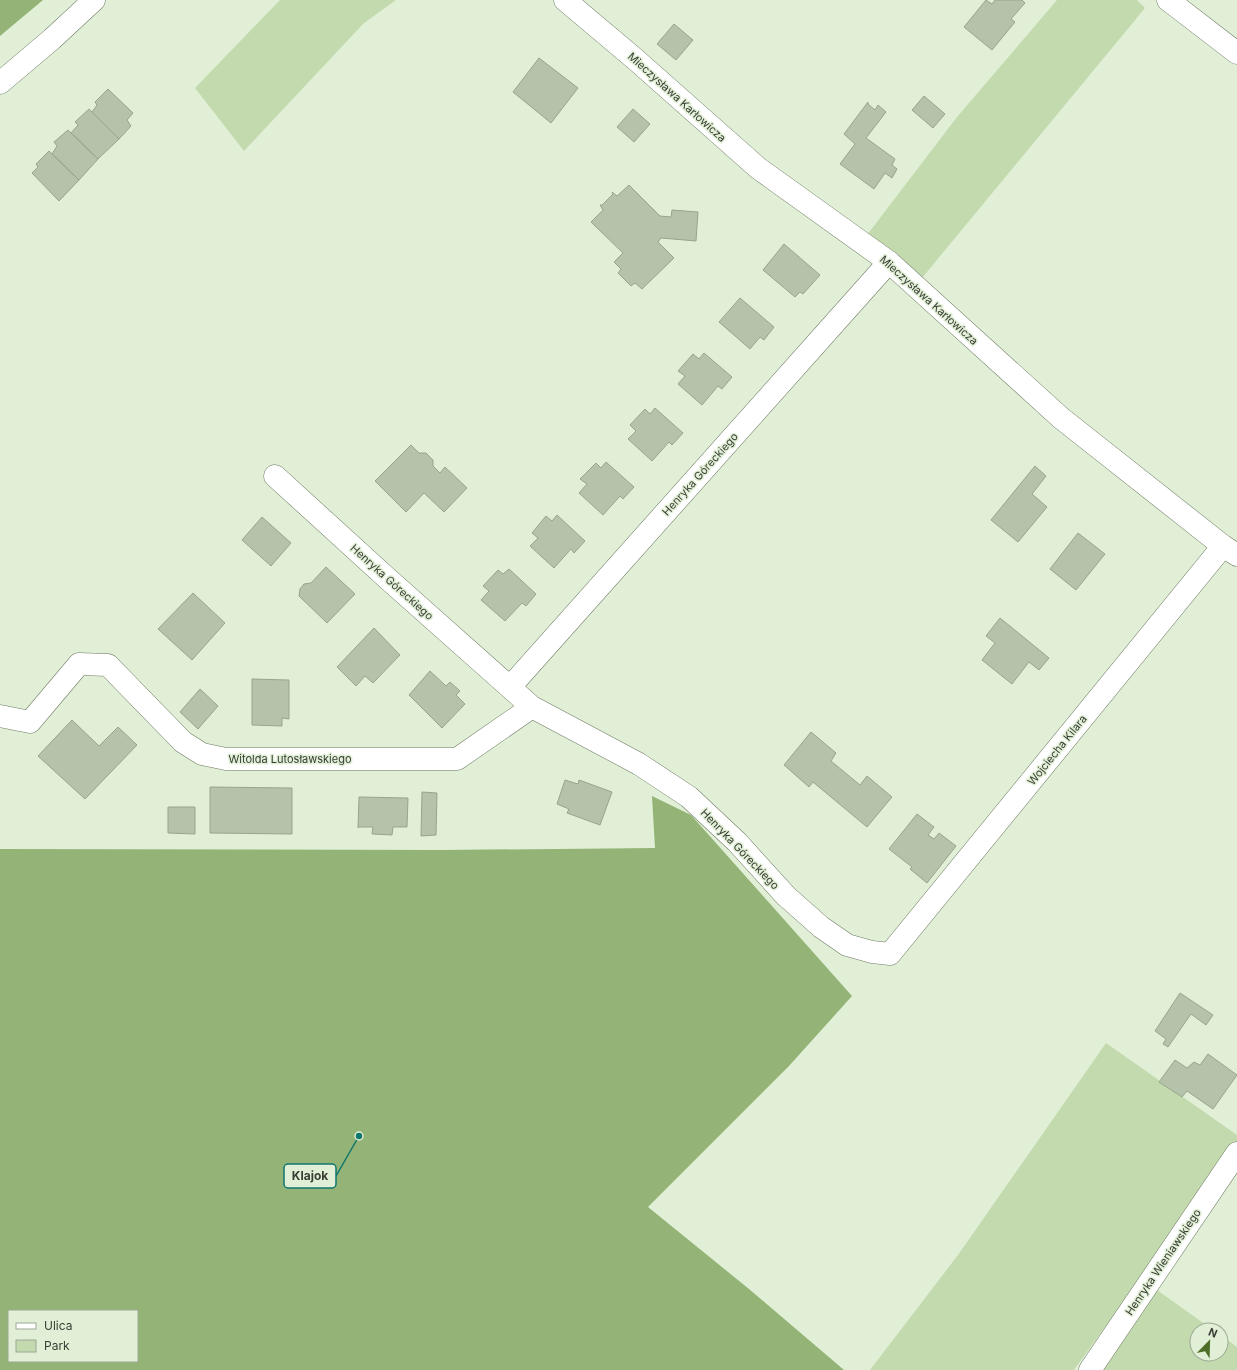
<svg xmlns="http://www.w3.org/2000/svg" width="1237" height="1370" font-family="Inter,sans-serif">
<rect width="100%" height="100%" fill="#e1efd6"/>
<path fill="#c3daaf" d="M280,0H396L364,23L244,151L195,88Z
M1057,0H1137L1145,8L922,278L867,235L957,117Z
M1106,1043L1237,1135V1144L1074,1370H870L958,1255Z
M1157,1290L1213,1330H1197V1354H1221V1335L1237,1347V1370H1102Z"/>
<path fill="#93b476" fill-rule="evenodd" d="M0,0H43L0,36Z
M652,796L691,815L852,996L789,1066L648,1207L749,1289L844,1370H0V849L442,850L655,848ZM9,1311H137V1361H9Z"/>
<path fill="#b6c3ab" stroke="#98a58d" d="M986,0L992,4L995,0H1022L1025,3L1011,19L1015,22L992,50L964,27Z
M674,24L693,40L676,60L657,44Z
M539,58L578,88L551,123L513,92Z
M108,89L133,113L127,120L131,126L119,139L92,112L97,105L95,102Z
M924,96L945,114L933,128L912,110Z
M868,102V104L875,110L878,105L886,112L866,138L895,159L892,165L897,169L892,178L885,173L874,189L840,164L855,144L844,134Z
M89,109L119,139L98,159L71,133L78,125L75,122Z
M633,109L650,124L634,142L617,127Z
M68,130L98,159L79,180L52,154L57,146L54,142Z
M49,151L79,180L59,201L32,173L38,167L36,164Z
M629,185L660,216L671,217L672,210L698,212L696,241L661,238L658,242L674,258L642,289L635,283L631,286L618,273L621,269L614,262L623,253L591,222L603,210L600,205H602L613,194L612,192L617,196Z
M784,244L820,275L803,294L800,292L795,297L763,270Z
M740,298L774,327L764,340L760,337L750,349L719,322Z
M704,353L732,377L722,389L718,386L702,405L678,384L685,376L678,371L693,354L699,359Z
M655,408L683,433L672,445L669,442L652,461L628,439L636,431L630,425L645,409L650,414Z
M411,445L419,453H426L433,460V466L440,473L445,467L467,488L444,512L424,493L406,512L375,481Z
M606,462L634,487L623,499L620,496L603,515L579,493L587,484L580,479L596,463L601,468Z
M1035,466L1046,476L1032,494L1047,507L1018,542L991,520Z
M557,515L585,541L574,553L571,549L554,568L530,546L538,538L532,533L546,516L552,521Z
M262,517L291,543L271,566L242,540Z
M1078,533L1105,554L1076,590L1050,569Z
M326,567L355,594L327,623L299,596L300,589L304,584L311,583Z
M509,569L536,594L526,606L522,603L505,621L481,600L489,591L483,586L498,570L503,574Z
M193,593L225,623L192,660L158,629Z
M1000,618L1049,658L1039,670L1029,662L1012,684L982,660L995,643L986,636Z
M374,628L400,655L373,683L365,676L356,686L337,667Z
M430,671L446,686L450,682L460,691L456,695L465,704L442,728L409,695Z
M252,679L289,680V719L282,718V726L252,725Z
M200,689L218,706L198,729L180,712Z
M72,720L99,746L118,727L137,745L85,799L38,756Z
M811,732L836,753L831,761L860,785L867,776L892,797L867,827L813,782L809,787L784,765Z
M565,780L578,784L579,780L612,792L600,825L567,813L569,809L557,804Z
M210,787L292,788V834L210,833Z
M422,792L437,793L436,835L421,836Z
M359,797L408,798L407,827H393L392,835L372,834L373,827H359L358,828Z
M168,807H195V834L168,833Z
M917,814L934,827L928,835L934,839L939,833L956,846L927,883L910,869L912,867L889,849Z
M1180,993L1213,1015L1206,1025L1191,1014L1168,1047L1163,1044L1166,1039L1155,1031Z
M1208,1054L1237,1075L1213,1109L1187,1091L1182,1097L1159,1082L1175,1060L1187,1068L1194,1062L1200,1065Z"/>
<g fill="none" stroke-linecap="round" stroke-linejoin="round">
<g stroke="#6e7a64" stroke-width="23">
<path id="minor" d="M1168,0L1237,53
M0,83L52,39L94,0
M275,476L388,579L532,707L639,764L689,797L737,842L786,896L821,927L847,945L872,952L890,954L1223,546
M510,687L889,262
M0,716L30,722L79,664L108,665L183,742L202,754L226,759H457L532,707
M1090,1370L1237,1153"/>
</g>
<g stroke="#6e7a64" stroke-width="23">
<path id="tertiary" d="M565,0L635,59L758,168L889,262L1061,418L1223,546L1237,555"/>
</g>
<use href="#minor" stroke="#fff" stroke-width="22"/>
<use href="#tertiary" stroke="#fff" stroke-width="22"/>
</g>
<g text-anchor="middle" stroke-width="3" stroke-linejoin="round" paint-order="stroke">
<g font-size="11" fill="#383e34" stroke="#e1efd6">
<text transform="translate(677 97) rotate(42)" y="4">Mieczysława Karłowicza</text>
<text transform="translate(929 300) rotate(42)" y="4">Mieczysława Karłowicza</text>
<text transform="translate(700 474) rotate(-48)" y="4">Henryka Góreckiego</text>
<text transform="translate(392 582) rotate(42)" y="4">Henryka Góreckiego</text>
<text transform="translate(1057 750) rotate(-51)" y="4">Wojciecha Kilara</text>
<text x="290" y="763">Witolda Lutosławskiego</text>
<text transform="translate(740 849) rotate(46)" y="4">Henryka Góreckiego</text>
<text transform="translate(1163 1262) rotate(-56)" y="4">Henryka Wieniawskiego</text>
</g>
</g>
<path fill="none" stroke="#0f766e" stroke-width="1.5" d="M359 1136L336 1176"/>
<circle fill="#0f766e" stroke="#e1efd6" stroke-width="1.5" cx="359" cy="1136" r="4"/>
<rect fill="#e1efd6" stroke="#0f766e" stroke-width="1.5" x="284" y="1164" width="52" height="24" rx="4"/>
<g font-size="12" text-anchor="middle" font-weight="bold" fill="#383e34">
<text x="310" y="1180">Klajok</text>
</g>
<rect x="8" y="1310" width="130" height="52" fill="#e1efd6" stroke="#9da895"/>
<rect x="16" y="1323" width="20" height="6" fill="#ffffff" stroke="#9da895"/>
<text x="44" y="1330" font-size="12" fill="#383e34">Ulica</text>
<rect x="16" y="1340" width="20" height="12" fill="#c3daaf" stroke="#9da895"/>
<text x="44" y="1350" font-size="12" fill="#383e34">Park</text>
<g transform="translate(1209 1342) rotate(23)"><circle r="19" fill="#e1efd6" stroke="#9da895"/>
<path d="M0-3L7 15L0 10L-7 15Z" fill="#4c6e26"/>
<text y="-6" font-size="11" font-weight="bold" text-anchor="middle" fill="#383e34">N</text>
</g>
</svg>
